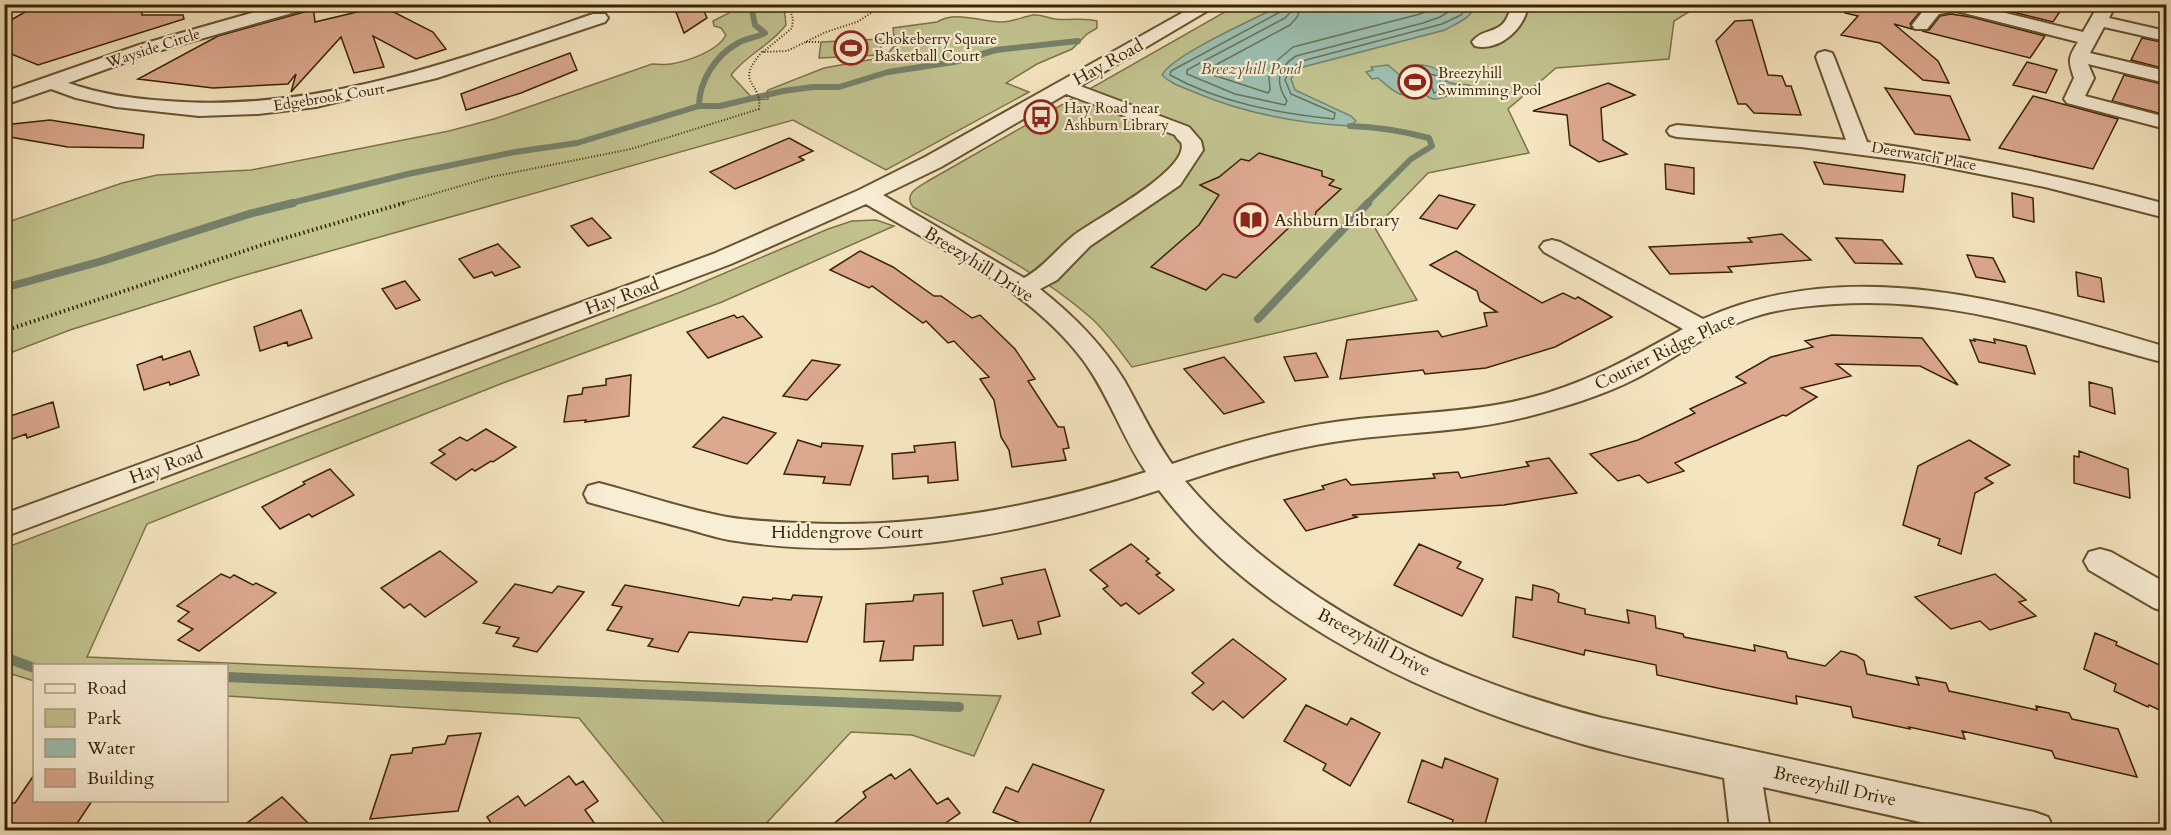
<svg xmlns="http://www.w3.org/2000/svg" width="2171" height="835" font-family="Cardo,serif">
<rect width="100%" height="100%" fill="#f4e4bf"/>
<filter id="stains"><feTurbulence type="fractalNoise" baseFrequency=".00333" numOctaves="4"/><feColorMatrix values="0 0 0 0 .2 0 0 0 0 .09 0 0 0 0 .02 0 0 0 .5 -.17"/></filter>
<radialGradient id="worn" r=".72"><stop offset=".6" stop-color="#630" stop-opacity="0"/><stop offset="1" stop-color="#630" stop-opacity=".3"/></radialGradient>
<path fill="#c1c28e" stroke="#7e7347" stroke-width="1.5" d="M734,5H784L786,25C771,45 746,55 731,75L754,100L768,99L766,93L768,90L824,68L885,57L895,45L893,28L937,22C956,10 980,22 1001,22C1013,22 1022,17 1033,15C1042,14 1047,18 1055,19C1069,21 1083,17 1097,21V28L1087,34L1072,49L1037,64L1006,83L1029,92L886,170L793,120L235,278L70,330L5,355V223L122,183L157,175L251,170L449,131L494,119L652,64C658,64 665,65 671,64C688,61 718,51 726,35L721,28L714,26L713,21L729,13Z
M1237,5H1700L1674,21L1669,59L1556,68L1508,109L1529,153L1428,173L1375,228L1417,300L1132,367C1119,350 1106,331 1090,317C1037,271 974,240 913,207C903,194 918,187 928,181Z
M881,39V55L819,58L821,42Z
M876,220L894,226L722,302L503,383L147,524L87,657L1001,696L974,756L912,735L851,732L760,830H670L579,718L227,696L226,666H34V681L5,672V548L678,293L828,229L852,221Z"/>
<path fill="#9cbfb1" stroke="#75816a" stroke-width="1.5" d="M1282,5V4L1475,5C1472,18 1457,23 1445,30L1303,67L1294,73L1291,79L1295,90L1351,116L1356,121L1350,126C1296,123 1243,113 1194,92C1182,87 1171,84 1162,75C1172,55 1258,17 1282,5Z
M1388,65L1402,77L1405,76L1404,71C1417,60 1440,65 1446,81C1458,88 1464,80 1476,89L1475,93L1468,97L1455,93C1444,95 1435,105 1425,94L1426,86L1411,84L1422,94C1398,98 1396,93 1378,78L1372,79L1366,72L1373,70L1371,67Z"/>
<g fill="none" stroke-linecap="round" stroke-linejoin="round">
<path stroke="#6b7258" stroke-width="1.5" d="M1283,4L1280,12L1171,71L1170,75C1220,103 1278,113 1334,119L1335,113L1291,94L1285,80L1290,69L1302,61L1442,24L1461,15L1469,4
M1291,4L1290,13L1285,18L1187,70V74L1235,94L1285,105L1287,101C1275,83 1277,68 1296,56L1423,23L1440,17L1461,4
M1300,4L1298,16L1290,25L1208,69L1207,73L1268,93L1270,90L1269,76L1273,64L1293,47L1420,14L1444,4
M1422,72L1438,76L1444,90L1434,93L1430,82L1420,76Z"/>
<path stroke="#75816a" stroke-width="6" d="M699,106C699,81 716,55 738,43C746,38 756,38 765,33L755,25L751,6L754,4
M1350,126C1377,127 1403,131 1429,138L1432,146L1411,159L1366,204
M287,204L408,174L515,152L577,143L699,106H720L783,91L813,87H839L888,72L954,62L996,50L1078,41"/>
<path stroke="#75816a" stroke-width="8" d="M4,288L102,261L249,214L293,203
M1258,319L1368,203"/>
<path stroke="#75816a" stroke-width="10" d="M4,657L34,668
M226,677L959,707"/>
</g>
<path fill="#dca890" stroke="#3a2400" stroke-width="1.5" d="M39,4H141L142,15H183L184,19L38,65L4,51V24Z
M673,4H701L707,18L684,33Z
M1846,4H1910L1923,8L1910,24L1912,29L1894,24L1938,61L1949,83L1923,80L1880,43L1841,35L1858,16L1845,13Z
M1980,4H2065L2053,22Z
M313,6L315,22L382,6L433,32L446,49L416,59L373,36L384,67L354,73L341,37L291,92L296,74L288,84L213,88L138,79L218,36L311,10Z
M1951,14L1971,17L2045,36L2030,58L1922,31L1929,30L1940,16Z
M1752,20L1768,75L1782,76L1786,86H1791L1801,115L1754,113L1746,104H1738L1716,41L1735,21Z
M2142,38L2166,43V69L2131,60Z
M570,53L577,70L521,93L466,110L461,94Z
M2027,62L2057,70L2046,93L2013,85Z
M2124,75L2166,85V115L2112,101Z
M1608,83L1635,95L1601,108L1603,140L1627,154L1599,162L1570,145L1567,115L1533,111Z
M1885,88L1950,96L1970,140L1915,134Z
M2033,96L2118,119L2093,169L1999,148Z
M50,120L144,135L143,148L68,147L4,136V125Z
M789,138L813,151L799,157L804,160L735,189L710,172Z
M1259,153L1322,171V176L1334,180L1329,185L1341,189L1316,212L1314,221L1298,219L1236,278L1223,274L1206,290L1151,267L1199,225L1219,195L1200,185L1219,177L1241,159L1249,161Z
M1814,162L1905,175L1903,192L1824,184Z
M1665,164L1694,168V194L1666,189Z
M2012,193L2033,198L2034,222L2013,217Z
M1439,195L1475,205L1457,229L1420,218Z
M592,218L611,238L588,246L571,226Z
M1782,234L1811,260L1728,267L1732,272L1670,274L1649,247L1752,242L1748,238Z
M1836,238L1882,240L1902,264L1855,263Z
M498,244L520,267L495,276L492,272L474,278L459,259Z
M860,251L893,267L934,296H941L972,318L980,315L1015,349L1035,379L1028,381L1058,427H1064L1069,448L1063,449L1066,460L1012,467L1009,450L1001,437L994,400L980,379L989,377L954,341L948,343L926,321L923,323L872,286L869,288L830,270Z
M1456,251L1542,303L1563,293L1575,299L1578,297L1612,317L1555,347L1486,368L1425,374L1423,370L1340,379L1347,340L1438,331L1442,337L1487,326L1484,313L1497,312L1480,301L1477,291L1430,265Z
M1967,255L1993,258L2005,282L1976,277Z
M2076,272L2101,278L2104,302L2078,296Z
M405,281L420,300L396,309L382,289Z
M301,310L312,338L288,346L287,342L260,351L254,327Z
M734,315L737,318L743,316L762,337L708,358L687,332Z
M1832,335L1922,338L1958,385L1920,366L1836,364L1851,376L1801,388L1817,397L1786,416L1783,415L1675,463L1684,471L1648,483L1639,475L1618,481L1590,454L1638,440L1695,413L1690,409L1746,383L1736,377L1771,357L1813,347L1805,341Z
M1974,339L1995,343L1994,339L2026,346L2035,374L1979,362L1970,340L1975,341Z
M190,351L199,375L170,385L169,382L144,390L137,365L162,356L163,360Z
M1316,353L1328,377L1295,381L1284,357Z
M1224,357L1258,395L1264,402L1224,414L1184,369Z
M812,360L840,365L807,400L783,396Z
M631,375L629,416L585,422L586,420L564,422L568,396L582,394L583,388L606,385V379Z
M2089,382L2112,388L2115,414L2090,406Z
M53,402L59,427L27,438L26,434L4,442V418Z
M723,417L776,433L747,464L693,447Z
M486,429L516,447L493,462L491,461L475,471L472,469L456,480L431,463L445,454L439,450L460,437L467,441Z
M798,440L821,447L822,443L863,446L850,485L823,483L825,477L784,474Z
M1969,440L2010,465L1985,478L1993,483L1975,493L1961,554L1938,545L1940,539L1903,525L1918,466Z
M955,442L958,480L928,483V476L893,479L892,454L915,452L914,446Z
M2079,451L2128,469L2130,498L2074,483V456L2079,457Z
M1549,458L1577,493L1504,505L1352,515L1357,517L1306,531L1284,500L1324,489L1322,486L1346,479L1351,485L1435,478L1433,474L1458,472L1461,478L1529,466L1526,462Z
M330,469L354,495L312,517L309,514L280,529L262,507L305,484L303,482Z
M1131,544L1149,559L1146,561L1160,573L1156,575L1174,590L1139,614L1126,603L1121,606L1103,589L1108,586L1090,570Z
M1419,544L1461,562L1457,568L1483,579L1462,616L1394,585Z
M440,551L477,582L425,617L410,604L404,608L381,588Z
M1045,569L1060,616L1038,622L1041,634L1018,639L1012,620L983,626L973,591L1003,584L1001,578Z
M221,574L230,578L234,575L253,585L256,583L276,593L199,651L178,640L193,629L178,621L189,612L177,606Z
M1995,574L2026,600L2019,602L2036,616L1990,630L1980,621L1951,629L1915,597Z
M515,584L552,593L558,586L584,592L537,652L513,646L519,638L496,633L500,627L483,623Z
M625,585L739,606L743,597L772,600L773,598L791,600L793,595L822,597L807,642L689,632L678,652L648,646L653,639L607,630L622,607L612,605Z
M1533,585L1553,590L1559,594L1558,602L1585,609V614L1629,623L1627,610L1655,616L1656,628L1683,634L1684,637L1755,651L1754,645L1786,652L1788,658L1825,666L1841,651L1856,655L1864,661L1867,674L1919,685L1916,677L1946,683L1949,691L2037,710L2036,706L2069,713L2072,719L2118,729L2137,777L2055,758L2052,751L1962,731L1965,739L1909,727L1910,729L1853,717L1851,707L1796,696L1797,704L1722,689L1657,675L1656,665L1585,650L1584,655L1513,637L1516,597L1532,600Z
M943,593V645L914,646L913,660L880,661L884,641L864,642L866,604L913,601L914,595Z
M2095,633L2117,642L2116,645L2164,667L2163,672L2166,673V713L2149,705L2148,707L2114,691L2116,684L2084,669Z
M1233,639L1286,679L1243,718L1223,701L1213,710L1192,693L1204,683L1192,673Z
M1306,705L1347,725L1351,718L1380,733L1350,786L1323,770L1326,764L1284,741Z
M481,733L458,811L370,819L391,755L412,753L413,748L445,744L448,736Z
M1445,758L1498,779L1483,831H1450L1453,820L1408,802L1422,760L1442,768Z
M1033,764L1104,790L1086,831H1040L993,812L1006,787L1018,792Z
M910,769L937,804L948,798L960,813L934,831H825L866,797L863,792L891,774L895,779Z
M34,775V801H92L72,831H4V803H15Z
M569,776L576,785L583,781L598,801L585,810L600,831H496L487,817L518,796L525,806Z
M282,797L316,831H236Z"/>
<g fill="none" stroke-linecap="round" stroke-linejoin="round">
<g stroke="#685430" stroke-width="4">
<path id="minor" d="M283,4H312L310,8L151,53L68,83C100,94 133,99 167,101C315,113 455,61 593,14H605L608,18L605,22L437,78L316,107L258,114L199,116L116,107L76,98L51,89L4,105V92L139,45Z
M1198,4H1219L1080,86L1189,127L1201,141L1203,150L1180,185L1090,246L1057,280L1040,289C1073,315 1102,344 1124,380C1140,408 1153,437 1172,464C1225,446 1279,430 1335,422C1398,413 1463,414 1525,399C1583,385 1631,358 1683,329L1544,252L1540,247L1544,242L1552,240L1560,242L1703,319C1850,252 2020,303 2166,347V363C2053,334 1955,296 1835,304C1804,306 1774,309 1745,320C1706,334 1673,359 1637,378C1602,396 1564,407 1526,417C1463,433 1397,432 1333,442C1282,450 1234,465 1185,481C1290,604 1448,679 1602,718L2034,812L2048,817L2054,830H1956L1763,787L1770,830H1730L1724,778C1676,767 1628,757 1582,744C1429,700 1256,620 1159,490C1021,536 874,563 729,540C713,537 696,531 680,527C650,519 619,511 588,502L584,494L588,486L599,483C641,494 684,509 727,517C751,521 776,522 800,523C918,529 1034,508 1146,472C1122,437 1109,395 1083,360C1028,287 942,251 866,204L731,264L4,537V514L713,254L859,190L925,157ZM1066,94L1175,135C1175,136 1180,142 1181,142C1192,170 1091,221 1073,236C1056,250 1044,267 1024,278L883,195L941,167Z
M1511,4H1528C1526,28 1499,52 1475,46L1472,42C1484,25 1506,38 1511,4Z
M1935,4H1969L2083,32L2099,4H2116L2109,18L2166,31V41L2104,27L2090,53L2166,71V83L2088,64L2094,78L2085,96L2166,117V129L2067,103L2064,99L2074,78C2068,60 2068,58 2078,42L1956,11L1939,14L1927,29H1915L1912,25L1927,6Z
M1825,51L1832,53L1834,57L1867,142C1969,157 2068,177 2166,204V218L2045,187L1924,163L1801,147L1677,137L1670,135L1667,131L1670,127L1677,125L1846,140L1816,57L1818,53Z
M2100,549L2111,552L2166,583V612L2154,608L2089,570L2084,561L2089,552Z"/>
</g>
<path stroke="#3a2400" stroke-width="2" stroke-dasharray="1 2" stroke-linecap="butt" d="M806,42H821
M763,52L792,28L793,19L788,4
M399,204L491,177L631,149L759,109C763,81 733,85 762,52L787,51L826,32L857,22L871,13L878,4"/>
<path stroke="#3a2400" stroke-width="4" stroke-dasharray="1.5 3" stroke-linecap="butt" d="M4,331L265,244L404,203"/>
<use href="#minor" fill="#f8edd5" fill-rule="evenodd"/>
</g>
<defs>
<g id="stadium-ring" transform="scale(1.725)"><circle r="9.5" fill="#f8edd5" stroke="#8f2418" stroke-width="1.5"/><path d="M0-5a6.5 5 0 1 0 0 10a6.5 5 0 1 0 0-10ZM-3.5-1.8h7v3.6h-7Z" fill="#8f2418"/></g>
<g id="bus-ring" transform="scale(1.725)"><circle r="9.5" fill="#f8edd5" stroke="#8f2418" stroke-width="1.5"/><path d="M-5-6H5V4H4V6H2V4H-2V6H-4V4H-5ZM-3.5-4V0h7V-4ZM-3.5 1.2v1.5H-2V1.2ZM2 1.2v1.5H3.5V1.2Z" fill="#8f2418"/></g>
<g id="library-ring" transform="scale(1.725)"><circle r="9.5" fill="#f8edd5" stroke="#8f2418" stroke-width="1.5"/><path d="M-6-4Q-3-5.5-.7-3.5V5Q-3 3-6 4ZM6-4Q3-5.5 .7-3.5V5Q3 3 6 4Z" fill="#8f2418"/></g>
</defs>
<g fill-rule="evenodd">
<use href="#stadium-ring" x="851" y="48"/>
<use href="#stadium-ring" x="1415" y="82"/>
<use href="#bus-ring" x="1041" y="117"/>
<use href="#library-ring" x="1251" y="220"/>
</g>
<g text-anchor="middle" stroke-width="4.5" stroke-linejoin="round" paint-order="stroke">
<g font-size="15" fill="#3a2400" stroke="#f8edd5" text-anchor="start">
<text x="874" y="44">Chokeberry Square<tspan x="874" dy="17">Basketball Court</tspan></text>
<text x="1438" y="78">Breezyhill<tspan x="1438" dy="17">Swimming Pool</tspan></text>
<text x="1064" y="113">Hay Road near<tspan x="1064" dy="17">Ashburn Library</tspan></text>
</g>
<g font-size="15" fill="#3a2400" stroke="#f8edd5">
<text transform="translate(153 48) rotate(-18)" y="5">Wayside Circle</text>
<text transform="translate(329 97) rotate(-9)" y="5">Edgebrook Court</text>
<text transform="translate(1924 156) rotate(10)" y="5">Deerwatch Place</text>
</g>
<g font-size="16" font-style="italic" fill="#575235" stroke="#f8edd5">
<text x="1251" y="74">Breezyhill Pond</text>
</g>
<g font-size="18" fill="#3a2400" stroke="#f8edd5">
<text transform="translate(1108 62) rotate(-29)" y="6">Hay Road</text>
<text transform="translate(979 264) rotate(32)" y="6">Breezyhill Drive</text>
<text transform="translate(622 296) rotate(-20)" y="6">Hay Road</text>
<text transform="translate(1665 351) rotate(-26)" y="6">Courier Ridge Place</text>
<text transform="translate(166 465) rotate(-20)" y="6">Hay Road</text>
<text x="847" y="538">Hiddengrove Court</text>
<text transform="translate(1374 642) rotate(28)" y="6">Breezyhill Drive</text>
<text transform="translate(1835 786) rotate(13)" y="6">Breezyhill Drive</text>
</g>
<g font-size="18" fill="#3a2400" stroke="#f8edd5" text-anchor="start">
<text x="1274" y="226">Ashburn Library</text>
</g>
</g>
<rect width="2171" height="835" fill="none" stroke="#f4e4bf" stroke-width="24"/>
<rect x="6" y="6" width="2159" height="823" fill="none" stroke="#3a2400" stroke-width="3"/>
<rect x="12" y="12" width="2147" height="811" fill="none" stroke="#3a2400" stroke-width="1.5"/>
<rect x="33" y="664" width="195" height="138" fill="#f8edd5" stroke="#ac9d80" stroke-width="1.5"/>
<rect x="45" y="684" width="30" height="9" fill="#f8edd5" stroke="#ac9d80" stroke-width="1.5"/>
<text x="87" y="694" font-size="18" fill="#3a2400">Road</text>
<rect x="45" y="709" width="30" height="18" fill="#c1c28e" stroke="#ac9d80" stroke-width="1.5"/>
<text x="87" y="724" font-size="18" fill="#3a2400">Park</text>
<rect x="45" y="739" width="30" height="18" fill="#9cbfb1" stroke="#ac9d80" stroke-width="1.5"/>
<text x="87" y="754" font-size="18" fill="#3a2400">Water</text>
<rect x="45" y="769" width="30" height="18" fill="#dca890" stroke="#ac9d80" stroke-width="1.5"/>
<text x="87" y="784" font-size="18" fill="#3a2400">Building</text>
<rect width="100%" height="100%" filter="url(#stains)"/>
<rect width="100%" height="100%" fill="url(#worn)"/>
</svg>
